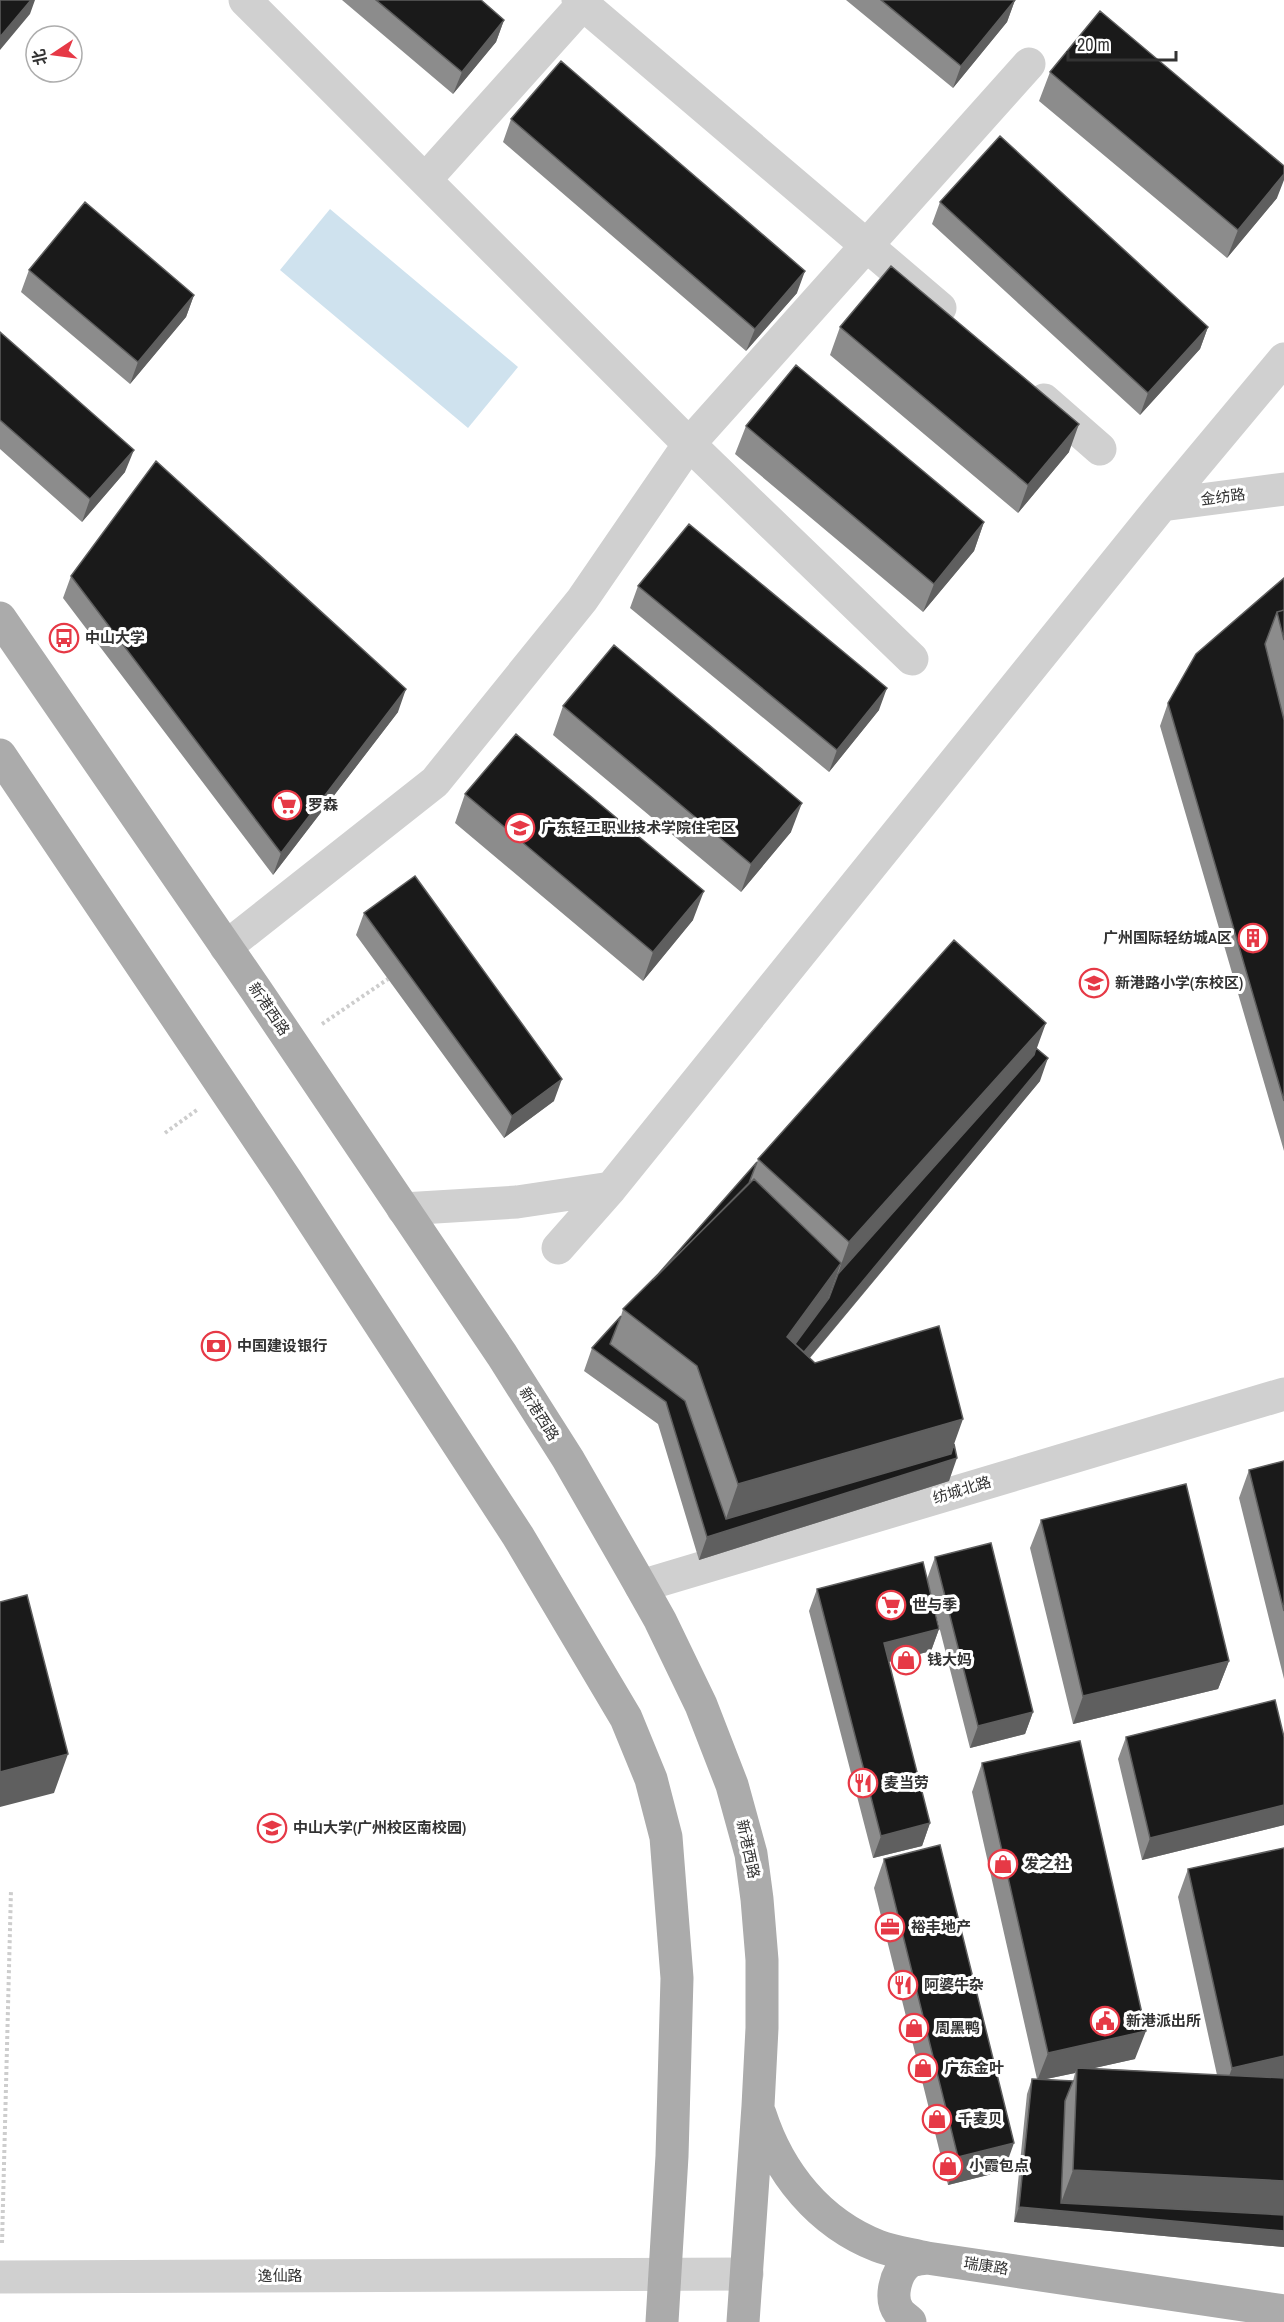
<svg xmlns="http://www.w3.org/2000/svg" width="1284" height="2322" font-family="'Archivo Narrow','Noto Sans SC',sans-serif">
<rect width="100%" height="100%" fill="#fff"/>
<path fill="#cfe2ee" d="M330,209L518,367L468,428L280,270Z"/>
<g fill="none" stroke-linecap="round" stroke-linejoin="round">
<path stroke="#cdcdcd" stroke-width="4" stroke-dasharray="3 3" stroke-linecap="butt" d="M322,1024L388,979
M165,1133L197,1110
M2,2243L11,1890"/>
<path stroke="#d0d0d0" stroke-width="33" d="M245,0L689,444L912,659
M578,0L940,308
M425,180L583,4
M1044,400L1100,449
M1162,505L1284,489
M226,947L435,782L582,600L689,444L1029,64
M403,1209L517,1202L611,1188
M558,1248L611,1188L1162,505L1284,359
M641,1586L1284,1394
M0,2277L747,2274"/>
<path stroke="#ababab" stroke-width="33" d="M0,618L256,990L502,1355L568,1459L633,1572L660,1620L701,1705L732,1785L751,1854L757,1899L762,1960V2028L758,2106L743,2322
M0,755L286,1180L518,1536L626,1718L651,1779L666,1837L677,1978L672,2156L662,2322
M760,2114C779,2173 819,2223 878,2246C893,2252 911,2254 927,2258L1284,2311
M910,2322C907,2319 902,2316 899,2312C889,2299 895,2273 908,2263C913,2259 921,2259 927,2258"/>
</g>
<path fill="#8c8c8c" fill-rule="evenodd" d="M342,0H481L504,20L496,42L453,94Z
M846,0H1015L1007,22L953,88Z
M1050,72L1277,198L1227,258L1039,101Z
M511,119L797,293L746,351L503,142Z
M940,202L1208,327L1200,349L1140,415L932,224Z
M29,270L194,295L186,317L130,384L21,292Z
M840,327L1069,452L1018,513L830,355Z
M0,332L125,472L82,522L0,449Z
M746,426L984,522L974,551L923,612L735,454Z
M71,576L398,712L273,875L63,598Z
M1284,578V1151L1160,726L1168,703Z
M638,586L879,710L829,772L630,608Z
M563,706L791,832L741,892L553,735Z
M465,794L693,920L643,981L455,823Z
M364,913L554,1101L504,1138L356,935Z
M1036,1048L1040,1081L810,1358L815,1363L954,1444L949,1481L699,1560L658,1424L584,1371L592,1348L621,1316L623,1309L653,1280L757,1162L758,1159Z
M1284,1461V1679L1239,1498L1249,1470Z
M1041,1520L1229,1661L1218,1689L1073,1724L1030,1548Z
M935,1557L1033,1712L1025,1734L970,1748L927,1579Z
M817,1589L939,1629L931,1651L889,1662L930,1823L922,1846L873,1858L809,1611Z
M1126,1737H1284V1825L1142,1860L1118,1759Z
M982,1763L1135,2059L1094,2068L1217,2075L1178,1897L1188,1869L1284,2247L1014,2222L1027,2094L1032,2079H1037L972,1792ZM1075,2073L1073,2081L1046,2079Z
M884,1859L1004,2171L948,2185L874,1888Z"/>
<path fill="#5f5f5f" d="M31,0H35L30,14L0,50V37Z
M1015,0L1007,22L953,88L961,66Z
M504,20L496,42L453,94L462,72Z
M1284,174V180L1277,198L1227,258L1238,230Z
M805,271L797,293L746,351L755,329Z
M194,295L186,317L130,384L138,362Z
M1208,327L1200,349L1140,415L1148,393Z
M1079,424L1069,452L1018,513L1028,485Z
M134,450L125,472L82,522L90,499Z
M984,522L974,551L923,612L934,584Z
M887,688L879,710L829,772L837,750Z
M406,689L398,712L273,875L281,853Z
M802,803L791,832L741,892L751,864Z
M704,891L693,920L643,981L653,952Z
M1046,1023L1026,1078L830,1296L849,1242Z
M1048,1058L1040,1081L792,1379L800,1357Z
M562,1079L554,1101L504,1138L512,1116Z
M841,1263L820,1321L780,1376L787,1337Z
M963,1419L948,1461L957,1458L949,1481L699,1560L707,1537L721,1533L738,1484Z
M939,1629L931,1651L876,1665L884,1643Z
M1229,1661L1218,1689L1073,1724L1083,1696Z
M1033,1712L1025,1734L970,1748L978,1726Z
M68,1754L54,1793L0,1807V1772Z
M1284,1805V1825L1142,1860L1150,1838Z
M930,1823L922,1846L873,1858L881,1836Z
M1146,2031L1135,2059L1077,2072V2068L1075,2073L1037,2081L1048,2053Z
M1284,2056V2083L1222,2096L1232,2068Z
M1014,2143L1004,2171L948,2185L958,2157Z
M1073,2170L1284,2181V2247L1014,2222L1019,2207L1058,2211Z"/>
<path fill="#1a1a1a" stroke="#5f5f5f" stroke-width="1.5" d="M0,0H31L0,37Z
M376,0H481L504,20L462,72Z
M881,0H1015L961,66Z
M1100,11L1284,166V174L1238,230L1050,72Z
M561,61L805,271L755,329L511,119Z
M1000,136L1208,327L1148,393L940,202Z
M85,202L194,295L138,362L29,270Z
M891,266L1079,424L1028,485L840,327Z
M0,332L134,450L90,499L0,420Z
M796,365L984,522L934,584L746,426Z
M156,461L406,689L281,853L71,576Z
M689,524L887,688L837,750L638,586Z
M1284,578V610L1277,612L1265,644L1284,720V1101L1168,703L1196,654Z
M1284,610V640L1277,612Z
M614,645L802,803L751,864L563,706Z
M516,734L704,891L653,952L465,794Z
M415,876L562,1079L512,1116L364,913Z
M954,940L1046,1023L849,1242L758,1159Z
M1036,1048L1048,1058L804,1352L795,1344L829,1298L838,1274L1034,1055Z
M757,1162L749,1183L653,1280Z
M754,1179L841,1263L787,1337L815,1363L939,1326L963,1419L738,1484L697,1366L623,1309Z
M621,1316L610,1344L685,1401L726,1519L951,1454L954,1444L957,1458L707,1537L666,1402L592,1348Z
M1284,1461V1611L1249,1470Z
M1186,1484L1229,1661L1083,1696L1041,1520Z
M991,1543L1033,1712L978,1726L935,1557Z
M923,1562L939,1629L884,1643L930,1823L881,1836L817,1589Z
M27,1595L68,1754L0,1772V1602Z
M1275,1700L1284,1737V1805L1150,1838L1126,1737Z
M1080,1741L1146,2031L1048,2053L982,1763Z
M940,1845L1014,2143L958,2157L884,1859Z
M1284,1848V2056L1232,2068L1188,1869Z
M1077,2068L1284,2078V2181L1073,2170Z
M1032,2079L1073,2081L1065,2101L1061,2203L1284,2215V2231L1019,2207Z"/>
<defs>
<g id="bus-ring" transform="scale(1.5)"><circle r="9.5" fill="#fff" stroke="#e63946" stroke-width="1.5"/><path d="M-5-6H5V4H4V6H2V4H-2V6H-4V4H-5ZM-3.5-4V0h7V-4ZM-3.5 1.2v1.5H-2V1.2ZM2 1.2v1.5H3.5V1.2Z" fill="#e63946"/></g>
<g id="supermarket-ring" transform="scale(1.5)"><circle r="9.5" fill="#fff" stroke="#e63946" stroke-width="1.5"/><path d="M-6-5.5h2.5l.6 2H6L4.5 2H-2.5L-4.4-4H-6ZM-1.5 3.2a1.3 1.3 0 1 0 .1 0ZM3 3.2a1.3 1.3 0 1 0 .1 0Z" fill="#e63946"/></g>
<g id="university-ring" transform="scale(1.5)"><circle r="9.5" fill="#fff" stroke="#e63946" stroke-width="1.5"/><path d="M0-5L7-2L0 1L-7-2ZM-4 1L0 2.5L4 1V4Q0 6-4 4Z" fill="#e63946"/></g>
<g id="building-ring" transform="scale(1.5)"><circle r="9.5" fill="#fff" stroke="#e63946" stroke-width="1.5"/><path d="M-4-6H4V6H1V3H-1V6H-4ZM-2.5-4.3h1.7v1.8h-1.7ZM.8-4.3h1.7v1.8H.8ZM-2.5-1h1.7V.8h-1.7ZM.8-1h1.7V.8H.8Z" fill="#e63946"/></g>
<g id="school-ring" transform="scale(1.5)"><circle r="9.5" fill="#fff" stroke="#e63946" stroke-width="1.5"/><path d="M0-5L7-2L0 1L-7-2ZM-4 1L0 2.5L4 1V4Q0 6-4 4Z" fill="#e63946"/></g>
<g id="bank-ring" transform="scale(1.5)"><circle r="9.5" fill="#fff" stroke="#e63946" stroke-width="1.5"/><path d="M-6-4H6V4H-6ZM0-2.3a2.3 2.3 0 1 0 0 4.6a2.3 2.3 0 1 0 0-4.6Z" fill="#e63946"/></g>
<g id="shop-ring" transform="scale(1.5)"><circle r="9.5" fill="#fff" stroke="#e63946" stroke-width="1.5"/><path d="M-5-2.5h2.3a2.7 3.5 0 0 1 5.4 0H5L5.5 6h-11ZM-1.5-2.5h3a1.5 2.3 0 0 0-3 0Z" fill="#e63946"/></g>
<g id="restaurant-ring" transform="scale(1.5)"><circle r="9.5" fill="#fff" stroke="#e63946" stroke-width="1.5"/><path d="M-5-6h1v4h1v-4h1v4h1v-4h1v5L-1.5 .5V6h-2V.5L-5-1ZM5-6V6H3V1.5H1.5Q1.5-4 5-6Z" fill="#e63946"/></g>
<g id="office-ring" transform="scale(1.5)"><circle r="9.5" fill="#fff" stroke="#e63946" stroke-width="1.5"/><path d="M-6-3h4V-5.5h4V-3h4V5H-6ZM-1-4.5V-3h2v-1.5ZM-6 0V1H6V0Z" fill="#e63946"/></g>
<g id="civic-ring" transform="scale(1.5)"><circle r="9.5" fill="#fff" stroke="#e63946" stroke-width="1.5"/><path d="M-.6-6.5H3V-4.5H.6V-3L4-1V1h2V6H-6V1h2V-1L-.6-3ZM-1.2 2.5V6h2.4V2.5Z" fill="#e63946"/></g>
</defs>
<g fill-rule="evenodd">
<use href="#bus-ring" x="64" y="638"/>
<use href="#supermarket-ring" x="287" y="805"/>
<use href="#university-ring" x="520" y="828"/>
<use href="#building-ring" x="1253" y="938"/>
<use href="#school-ring" x="1094" y="983"/>
<use href="#bank-ring" x="216" y="1346"/>
<use href="#supermarket-ring" x="891" y="1605"/>
<use href="#shop-ring" x="906" y="1660"/>
<use href="#restaurant-ring" x="863" y="1783"/>
<use href="#university-ring" x="272" y="1828"/>
<use href="#shop-ring" x="1003" y="1864"/>
<use href="#office-ring" x="890" y="1927"/>
<use href="#restaurant-ring" x="903" y="1985"/>
<use href="#civic-ring" x="1105" y="2021"/>
<use href="#shop-ring" x="914" y="2028"/>
<use href="#shop-ring" x="923" y="2068"/>
<use href="#shop-ring" x="937" y="2119"/>
<use href="#shop-ring" x="948" y="2166"/>
</g>
<g text-anchor="middle" stroke-width="6" stroke-linejoin="round" paint-order="stroke">
<g font-size="15" fill="#333" stroke="#fff">
<text transform="translate(1223 497) rotate(-7)" y="5">金纺路</text>
<text transform="translate(269 1009) rotate(56)" y="5">新港西路</text>
<text transform="translate(539 1414) rotate(58)" y="5">新港西路</text>
<text transform="translate(962 1490) rotate(-17)" y="5">纺城北路</text>
<text transform="translate(748 1849) rotate(78)" y="5">新港西路</text>
<text transform="translate(986 2266) rotate(9)" y="5">瑞康路</text>
<text x="280" y="2281">逸仙路</text>
</g>
<g font-size="15" font-weight="bold" fill="#333" stroke="#fff" text-anchor="start">
<text x="85" y="643">中山大学</text>
<text x="308" y="810">罗森</text>
<text x="541" y="833">广东轻工职业技术学院住宅区</text>
<text x="1232" y="943" text-anchor="end">广州国际轻纺城A区</text>
<text x="1115" y="988">新港路小学(东校区)</text>
<text x="237" y="1351">中国建设银行</text>
<text x="912" y="1610">世与季</text>
<text x="927" y="1665">钱大妈</text>
<text x="884" y="1788">麦当劳</text>
<text x="293" y="1833">中山大学(广州校区南校园)</text>
<text x="1024" y="1869">发之社</text>
<text x="911" y="1932">裕丰地产</text>
<text x="924" y="1990">阿婆牛杂</text>
<text x="1126" y="2026">新港派出所</text>
<text x="935" y="2033">周黑鸭</text>
<text x="944" y="2073">广东金叶</text>
<text x="958" y="2124">千麦贝</text>
<text x="969" y="2171">小霞包点</text>
</g>
</g>
<g transform="translate(54 54) rotate(257)"><circle r="28" fill="#ffffff" stroke="#adadad" stroke-width="1.5"/>
<path d="M0-4.5L10 22L0 15L-10 22Z" fill="#e63946"/>
<text y="-9" font-size="16" font-weight="bold" text-anchor="middle" fill="#333333">北</text>
</g>
<path d="M1068 51v9h108v-9" fill="none" stroke="#333333" stroke-width="3"/>
<text x="1077" y="51" font-size="18" fill="#333333" stroke="#ffffff" stroke-width="4.5" paint-order="stroke">20 m</text>
</svg>
